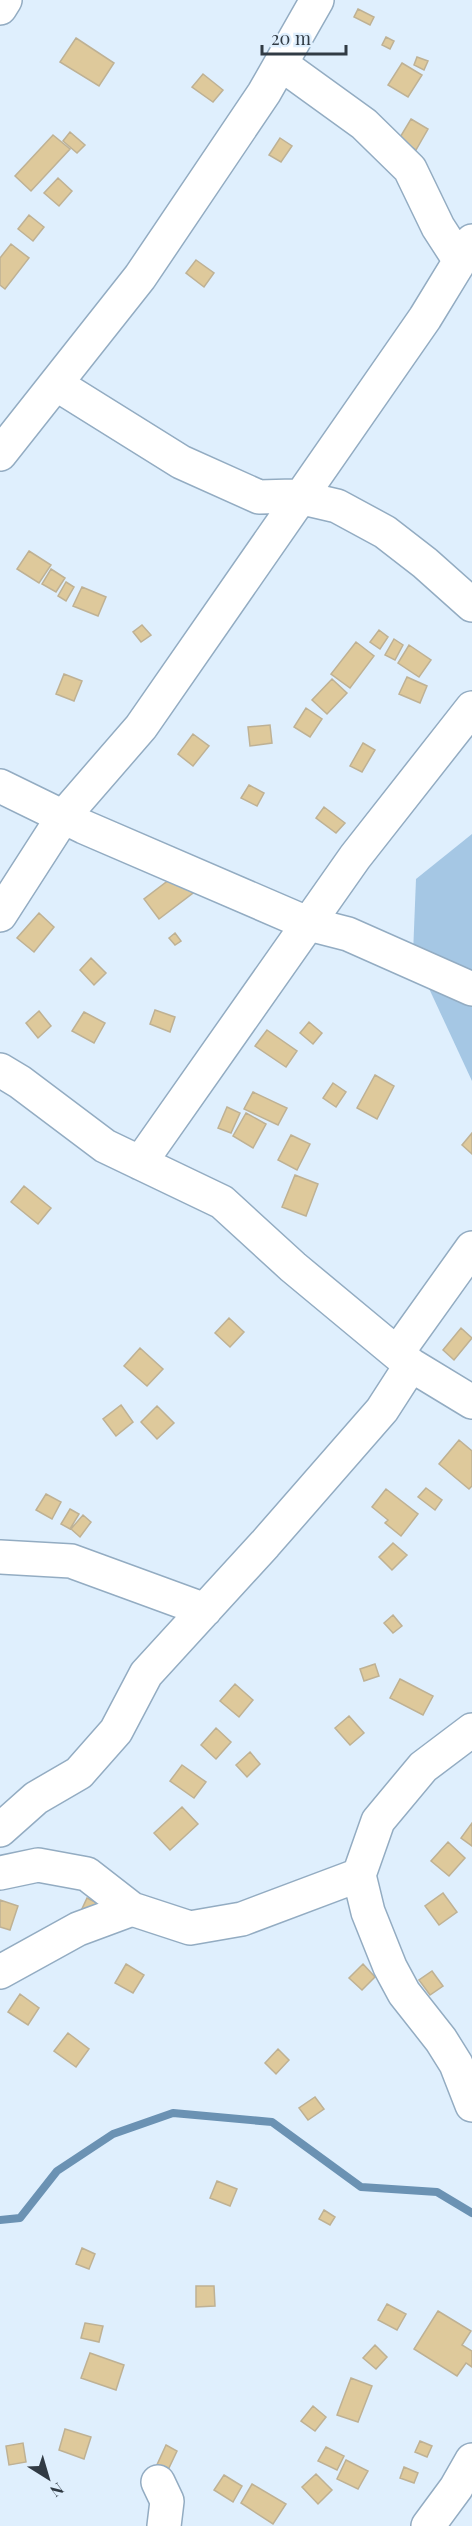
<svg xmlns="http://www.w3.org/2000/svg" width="472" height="2526" font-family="'Playfair Display',serif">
<rect width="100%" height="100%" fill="#dfeffd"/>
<path fill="#a5c7e4" d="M472,834V1081L413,954L416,879Z"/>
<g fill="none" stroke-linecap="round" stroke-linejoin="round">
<path stroke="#6b92b3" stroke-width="8" d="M0,2220L20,2218L57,2171L113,2134L173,2113L272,2122L361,2187L437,2192L472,2213"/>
</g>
<path fill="#dec99b" stroke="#beb194" stroke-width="1.5" d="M358,9L374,17L370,25L354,17Z
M386,37L394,41L390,49L382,45Z
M76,38L114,63L99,86L60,62Z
M417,57L428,61L424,70L414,65Z
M402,63L422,75L408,97L388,85Z
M203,74L223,90L213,102L192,87Z
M411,119L428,129L416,150L399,139Z
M70,132L85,145L77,153L63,141Z
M53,135L70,149L31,191L15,176Z
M280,138L292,146L281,162L269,155Z
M58,178L72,191L59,206L44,193Z
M29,215L44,227L33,241L18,229Z
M11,244L29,258L5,289L0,285V258Z
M196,260L214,273L204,287L186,273Z
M29,551L51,565L39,583L17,569Z
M51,569L65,578L56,592L42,584Z
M66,582L74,587L66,601L58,596Z
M82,587L106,597L98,616L73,606Z
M142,625L151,635L141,642L133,632Z
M379,630L388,637L380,649L370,642Z
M394,639L403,645L395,660L385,655Z
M356,642L374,656L350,688L331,674Z
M409,645L431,660L419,677L398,663Z
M64,674L82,681L74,701L56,694Z
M407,677L427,686L420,703L399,694Z
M332,679L347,693L327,714L312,700Z
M306,708L322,719L310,737L294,727Z
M270,725L272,743L250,746L248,727Z
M193,734L209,746L193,766L178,754Z
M363,743L375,750L362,772L350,766Z
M249,785L264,793L257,806L241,798Z
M324,807L345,823L336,833L316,818Z
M178,873L193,893L159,919L144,899Z
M39,913L54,927L34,952L17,938Z
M175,933L181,941L175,945L169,938Z
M91,958L106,973L94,985L80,970Z
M155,1010L175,1017L170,1032L150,1024Z
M39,1011L51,1026L38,1038L26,1023Z
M84,1012L105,1023L94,1043L72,1031Z
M309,1022L322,1033L313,1044L300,1033Z
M267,1030L297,1051L286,1067L255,1046Z
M375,1075L394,1086L377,1119L357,1108Z
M333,1083L346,1092L336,1107L323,1098Z
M253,1092L287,1108L278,1125L244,1109Z
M227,1107L240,1113L231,1133L218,1128Z
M246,1113L266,1124L253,1148L233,1136Z
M472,1133V1154L462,1145Z
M291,1135L310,1144L297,1170L278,1160Z
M295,1175L318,1184L306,1216L282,1207Z
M24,1186L51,1208L38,1224L11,1202Z
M229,1318L244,1332L230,1347L215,1333Z
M461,1328L472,1338L454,1360L443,1350Z
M140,1348L163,1369L147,1386L124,1366Z
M121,1405L133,1422L116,1436L103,1419Z
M157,1406L174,1423L157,1439L141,1422Z
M459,1440L472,1451V1486L469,1489L439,1464Z
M426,1488L442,1500L435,1510L418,1497Z
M386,1489L418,1514L401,1536L385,1523L388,1520L372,1507Z
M46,1494L61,1502L52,1519L36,1510Z
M70,1509L79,1514L70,1529L61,1524Z
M83,1515L91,1522L80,1537L71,1529Z
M393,1543L407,1555L392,1570L379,1557Z
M393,1615L402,1626L393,1633L384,1623Z
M375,1664L379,1676L364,1681L360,1669Z
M400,1679L433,1696L423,1715L390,1698Z
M235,1684L253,1700L239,1717L220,1701Z
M349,1716L364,1733L350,1745L335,1728Z
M216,1728L231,1742L216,1759L201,1745Z
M250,1752L260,1764L247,1777L236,1765Z
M182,1765L206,1782L194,1798L170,1781Z
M182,1807L198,1824L170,1850L154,1833Z
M472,1823V1846L461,1838Z
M448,1842L465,1858L449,1876L431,1861Z
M443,1893L457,1912L439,1925L425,1906Z
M87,1898L99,1904L81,1911Z
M0,1900L18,1906L10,1930L0,1927Z
M126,1964L144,1975L133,1993L115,1983Z
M363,1964L375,1977L362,1990L349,1978Z
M432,1971L443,1986L430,1995L419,1980Z
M20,1994L39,2008L28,2025L8,2012Z
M68,2033L89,2049L76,2067L54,2051Z
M278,2049L289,2060L276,2074L265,2063Z
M315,2097L324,2109L308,2120L299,2108Z
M217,2181L237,2189L230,2206L210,2198Z
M324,2210L335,2217L330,2225L319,2219Z
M82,2248L95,2254L89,2269L76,2264Z
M196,2286H214L215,2306L196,2307Z
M387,2304L406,2314L397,2330L378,2320Z
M438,2311L471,2331L462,2345L472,2351V2367L466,2363L457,2376L414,2349Z
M85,2323L103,2326L99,2342L81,2338Z
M375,2345L387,2357L376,2369L363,2358Z
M90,2353L124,2365L116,2390L81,2378Z
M351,2378L372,2386L358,2422L337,2415Z
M313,2406L326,2417L315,2431L301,2421Z
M65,2429L91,2437L84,2459L59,2450Z
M420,2441L432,2446L427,2457L415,2452Z
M23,2443L26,2462L9,2465L6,2446Z
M166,2445L177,2451L167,2472L156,2467Z
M326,2447L344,2456L337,2470L318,2461Z
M346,2460L368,2471L358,2489L337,2479Z
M404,2467L418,2473L414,2483L400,2478Z
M316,2474L332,2490L318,2504L302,2487Z
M224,2475L242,2486L233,2502L214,2490Z
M252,2484L286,2504L273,2524L241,2503Z"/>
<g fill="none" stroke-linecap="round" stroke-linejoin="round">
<g stroke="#93acc2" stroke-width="36">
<path id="minor" d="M0,8L5,0
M281,64L364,124L410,169L438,227L460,261
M56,384L181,462L259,497L294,496L337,506L385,532L425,563L472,605
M0,454L140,277L264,93L317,0
M0,786L84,827L309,924L348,934L472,989
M0,915L63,817L141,727L425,318L472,241
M0,1070L20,1082L105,1146L222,1202L293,1267L411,1365L472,1402
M140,1163L355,857L472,708
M397,1353L472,1248
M0,1557L71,1561L205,1610
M472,1730L423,1767L378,1821L359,1875L368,1912L390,1967L404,1993L441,2040L456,2064L472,2105
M0,1830L36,1798L79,1773L116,1731L146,1674L265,1544L382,1410L411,1365
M0,1873L38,1865L87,1874L132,1909L190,1928L242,1919L359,1875
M0,1972L78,1929L132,1909
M158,2482L167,2501L164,2526
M428,2526L456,2488L472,2460"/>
</g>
<use href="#minor" stroke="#fff" stroke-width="33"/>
</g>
<g transform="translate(48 2478) rotate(143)" stroke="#dfeffd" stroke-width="4.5" paint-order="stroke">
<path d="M0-4.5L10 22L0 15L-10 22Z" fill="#313b44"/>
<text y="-9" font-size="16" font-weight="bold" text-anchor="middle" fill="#313b44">N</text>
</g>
<path d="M262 45v9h84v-9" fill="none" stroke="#313b44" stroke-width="3"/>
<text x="271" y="45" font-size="18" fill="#313b44" stroke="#dfeffd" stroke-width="4.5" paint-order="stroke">20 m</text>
</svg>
